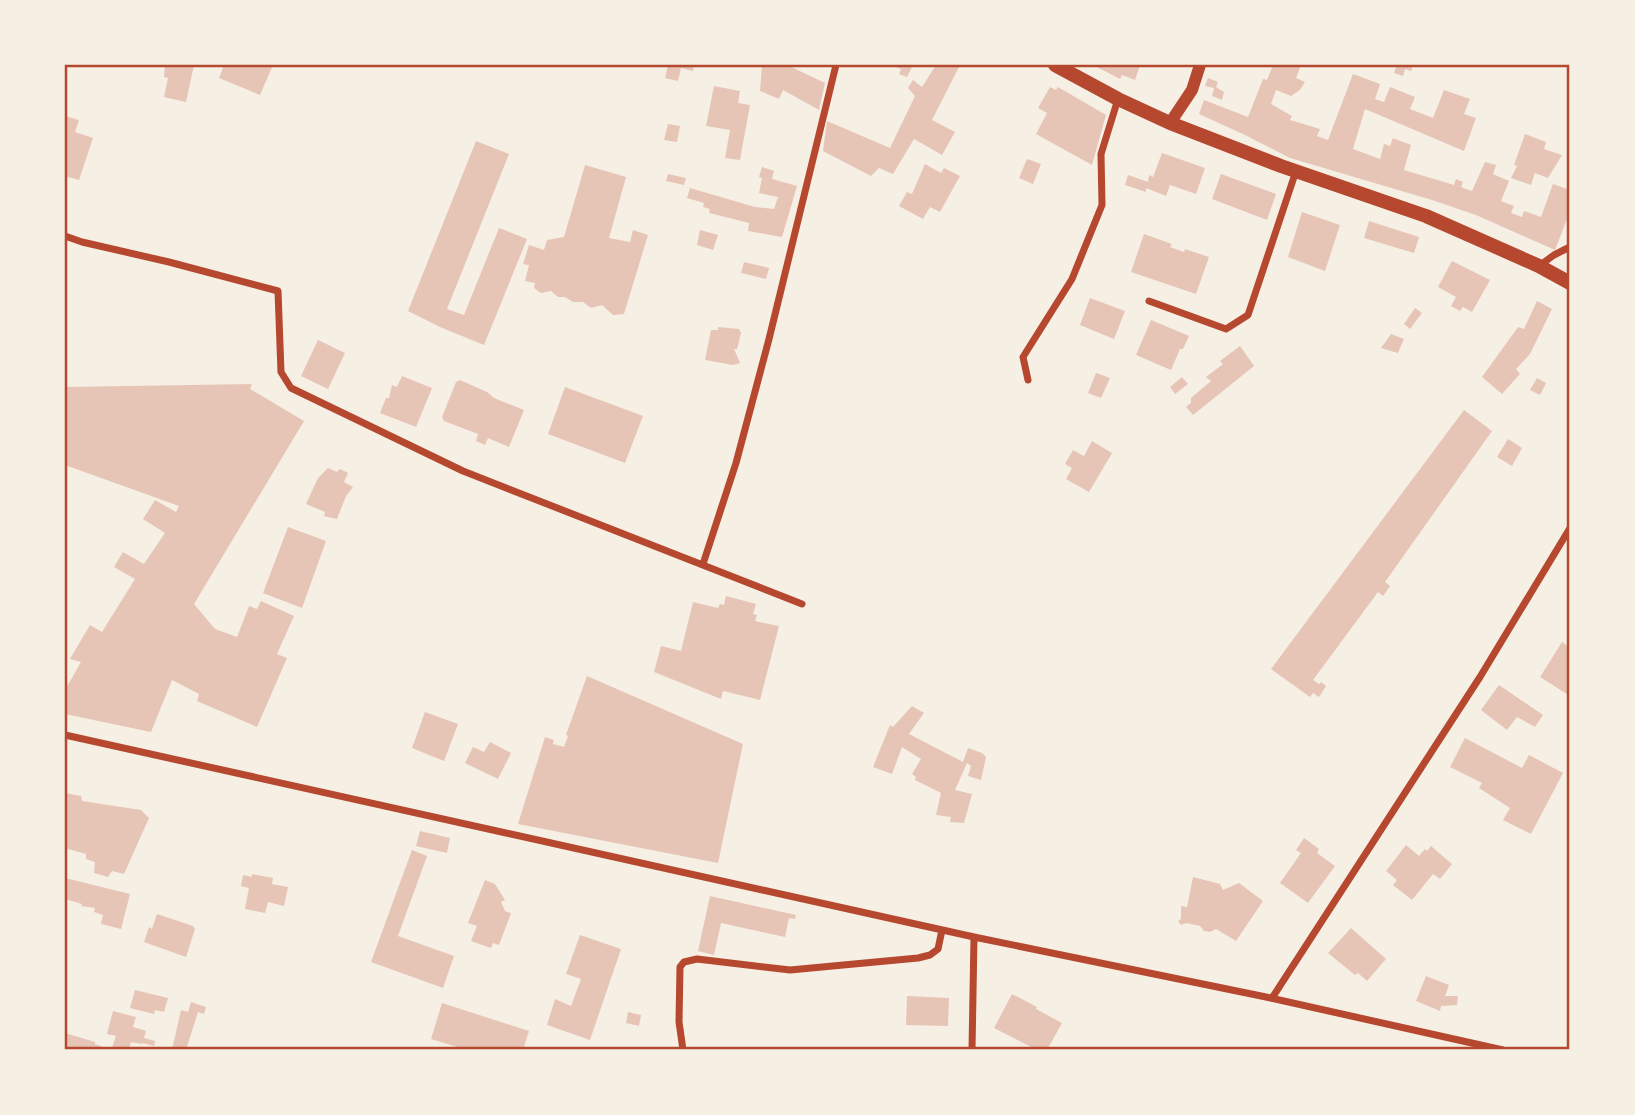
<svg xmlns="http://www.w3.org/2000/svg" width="1635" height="1115" font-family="Mulish,sans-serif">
<rect width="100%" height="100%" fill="#f6efe4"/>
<path fill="#e6c5b7" d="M165,65H194L186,102L164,97L168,78L164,77Z
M224,65H273L260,95L219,78Z
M668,65H694L693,71L681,68L678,81L665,78Z
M762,65H787L825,83L819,110L783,90L779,99L760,91Z
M890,65H913L907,77L899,74L901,69Z
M936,65H953L959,67L932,120L955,132L942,155L914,139L893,174L879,168L871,176L823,151L827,121L890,148L915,96L908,88L913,80L922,87Z
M1093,65H1140L1135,80L1122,75L1120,79Z
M1273,65H1301L1296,78L1305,82L1300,90L1291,96L1276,90L1271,104L1292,116L1290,120L1320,129L1317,136L1328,140L1353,74L1380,84L1375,99L1384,102L1390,87L1415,97L1410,109L1433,118L1444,90L1470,99L1464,114L1476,118L1464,151L1365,109L1353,149L1380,159L1384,144L1390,146L1393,138L1411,145L1404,170L1454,185L1456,179L1463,182L1461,187L1472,191L1485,162L1496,165L1493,174L1509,181L1501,201L1514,206L1511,213L1522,217L1524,211L1541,217L1553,184L1570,190V211L1555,250L1476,215L1432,200L1290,158L1243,134L1199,114L1204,100L1248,117L1263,79L1267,80Z
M1397,65H1413L1411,71L1405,69L1403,76L1394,73Z
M1208,78L1218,82L1216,87L1224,92L1222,100L1212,96L1214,88L1205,86Z
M714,86L740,91L738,103L750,105L740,160L725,158L730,130L706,126Z
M1050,87L1056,90L1058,87L1106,115L1092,165L1036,134L1047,113L1038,108Z
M65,116L79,120L75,132L93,138L79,180L65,176Z
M668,124L680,126L677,142L664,140Z
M1525,134L1546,142L1544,149L1562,155L1548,178L1535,173L1531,185L1511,178L1517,166L1514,165Z
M476,141L509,154L447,309L464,315L499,228L527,239L484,345L440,327L408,311Z
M1162,153L1205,168L1196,194L1170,185L1166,196L1146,188V192L1125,185L1128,175L1148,182L1149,175L1153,177Z
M1027,159L1041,164L1033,184L1019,178Z
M925,164L941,173L944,168L960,176L940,212L930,207L923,219L899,206L907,192L912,194Z
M585,165L626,177L609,238L630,242L633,230L648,235L624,314L613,315L602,305L591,308L583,302H573L565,297H558L551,291L541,293L534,288L535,283L525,281L529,265L523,264L529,245L544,250L547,240L564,237Z
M762,167L774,171L772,179L797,186L782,237L748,231L749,223L709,213L710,209L703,207L704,203L687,198L690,188L755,207L774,209L778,197L759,193L762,178L759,177Z
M668,174L686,178L684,185L666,181Z
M1221,174L1276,194L1267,220L1212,199Z
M1302,212L1340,225L1325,271L1288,257Z
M1369,221L1419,237L1414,253L1364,238Z
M700,230L718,235L713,250L697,245Z
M1144,234L1172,244L1170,247L1184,252L1185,249L1209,257L1196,294L1131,272Z
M1452,261L1490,280L1472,312L1463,307L1460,311L1451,306L1456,297L1438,287Z
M744,262L769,268L766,279L741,273Z
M1090,298L1125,311L1114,339L1080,325Z
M1537,301L1552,309L1530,354L1516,369L1520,374L1502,394L1482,377L1518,327L1524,329Z
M1415,308L1422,313L1410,329L1404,324Z
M1151,320L1189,336L1183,349H1180L1171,370L1136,355Z
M718,327L739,329L741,333L737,349H734L740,363L733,365L705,360L711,330H718Z
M1391,334L1404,339L1398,353L1381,348Z
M318,340L345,353L328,389L301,376Z
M1240,346L1254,366L1193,415L1186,407L1191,403V398L1211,381L1206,377L1223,364L1220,361Z
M1096,373L1110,378L1101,398L1088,393Z
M402,376L432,388L416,427L380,413L386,398H389L392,385L397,387Z
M1182,377L1188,384L1175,394L1170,387Z
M1537,378L1546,383L1540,395L1530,390Z
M460,380L487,392L494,398L524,410L509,447L488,438L485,445L476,441L478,434L444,421L442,417L456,382Z
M252,384L250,389L304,421L194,604L215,629L237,637L249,606L257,609L261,601L294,616L277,654L287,658L257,727L197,701L199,694L172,680L151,732L65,714V690L81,662L70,659L90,625L102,632L135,579L114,567L123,552L144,564L165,533L143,519L155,500L176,512L179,506L65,465V387Z
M565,387L643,416L625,463L548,434Z
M1464,410L1492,431L1385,582L1390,586L1383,596L1378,592L1313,680L1319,684L1321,682L1326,686L1319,697L1313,693L1310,697L1271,669Z
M1508,439L1522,448L1512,466L1497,457Z
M1092,441L1112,453L1089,492L1066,479L1072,468L1065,464L1073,450L1084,456Z
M328,468L337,472L340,469L348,473L344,482L353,487L346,496L337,519L324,516L325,512L306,504L318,478Z
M288,527L326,541L302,608L263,593Z
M726,596L756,604L753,614L757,615L755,621L779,626L760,700L723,691L721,699L654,672L661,646L681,651L693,602L718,608L720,604L724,605Z
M1562,642L1570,648V696L1540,677Z
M587,676L743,744L718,863L518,824L545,737L554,740L553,744L564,747L568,736L566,735Z
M1499,685L1543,715L1535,727L1517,717L1507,730L1481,710Z
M912,706L924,713L909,734L963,762L968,748L982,753L986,757L981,780L968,776L971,766L967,763L955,790L972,794L964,823L950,822L951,817L936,815L941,793L915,780L916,777L912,774L921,759L902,747L892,774L873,767L890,725L893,727Z
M425,712L458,724L444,761L412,748Z
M1465,738L1522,768L1529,755L1563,773L1531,834L1503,820L1510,808L1479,788L1482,783L1450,767Z
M490,742L511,753L498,779L465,763L473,747L484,752Z
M65,793L81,796L82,801L141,810L149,818L124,874L112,871L108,877L94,873L95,862L86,859V854L65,848Z
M420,831L450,838L447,853L416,846Z
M1304,838L1319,849L1317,853L1335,866L1308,903L1280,883L1301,853L1296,850Z
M1406,845L1419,856L1425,849L1427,851L1431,846L1452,864L1440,879L1433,874L1412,900L1393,885L1397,880L1386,871Z
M412,850L427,856L398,936L454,956L443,988L371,962Z
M252,874L273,878L272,884L288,887L284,906L268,902L265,913L245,909L249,888L241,886L243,875L252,877Z
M1193,877L1220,884L1223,890L1239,883L1263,901L1236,941L1216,929L1210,932L1204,931L1200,926L1186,923L1181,925L1178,921L1181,919V906L1187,907Z
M65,878L130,894L121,929L101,924L103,915L94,912L95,908L81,906L82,904L65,899Z
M485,880L495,884L505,900L501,902L505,911L511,913L499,945L493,943L491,948L471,941L477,926L468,923Z
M710,896L796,915L795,919L789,918L785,937L721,923L714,955L698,951Z
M157,914L193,926L195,929L186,957L144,942L149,927L152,929Z
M1351,928L1386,959L1367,981L1358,973L1355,975L1328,953Z
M580,935L621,949L590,1040L547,1025L555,999L571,1006L581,979L566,974Z
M1426,976L1449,985L1445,996H1458L1457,1005L1441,1006L1440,1011L1416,1001Z
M135,990L168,998L164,1012L155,1010L154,1014L130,1008Z
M1012,994L1037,1007L1036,1009L1062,1023L1047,1050H1037L994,1028Z
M907,996L949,998L948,1026L906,1025Z
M191,1002L206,1007L204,1014L198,1012L186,1050H172L181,1010L188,1012Z
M442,1003L529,1031L523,1050H467L431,1039Z
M113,1011L136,1017L133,1027L146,1031L144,1038L155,1041L154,1046L143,1043L142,1044L131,1042L129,1050L112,1048L116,1036L107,1034Z
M628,1012L641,1015L639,1026L626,1023Z
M65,1033L95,1042V1044L103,1047L102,1050H65Z"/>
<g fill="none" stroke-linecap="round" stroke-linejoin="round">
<path stroke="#b5482f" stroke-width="7" d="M65,236L82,242L169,262L278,291L281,372L291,388L463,471L802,604
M1539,266L1554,255L1570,247
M1149,301L1226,329L1248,315L1296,171
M1028,380L1023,357L1072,279L1102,205L1101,154L1118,99
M703,564L736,463L769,339L836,65
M65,735L974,937L1266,997L1503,1050
M1272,998L1480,677L1570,528
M683,1050L679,1022L680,967L684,962L697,959L790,970L918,958L930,955L938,949L942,930
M972,1050L974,937"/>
<path stroke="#b5482f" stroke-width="12" d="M1170,123L1192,90L1200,65"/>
<path stroke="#b5482f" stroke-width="14" d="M1055,65L1118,99L1170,123L1281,166L1426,216L1539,266L1570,283"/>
</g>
<rect width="1635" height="1115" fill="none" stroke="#f6efe4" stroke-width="133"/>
<rect x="66" y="66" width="1502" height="982" fill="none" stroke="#b5482f" stroke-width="2.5"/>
</svg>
